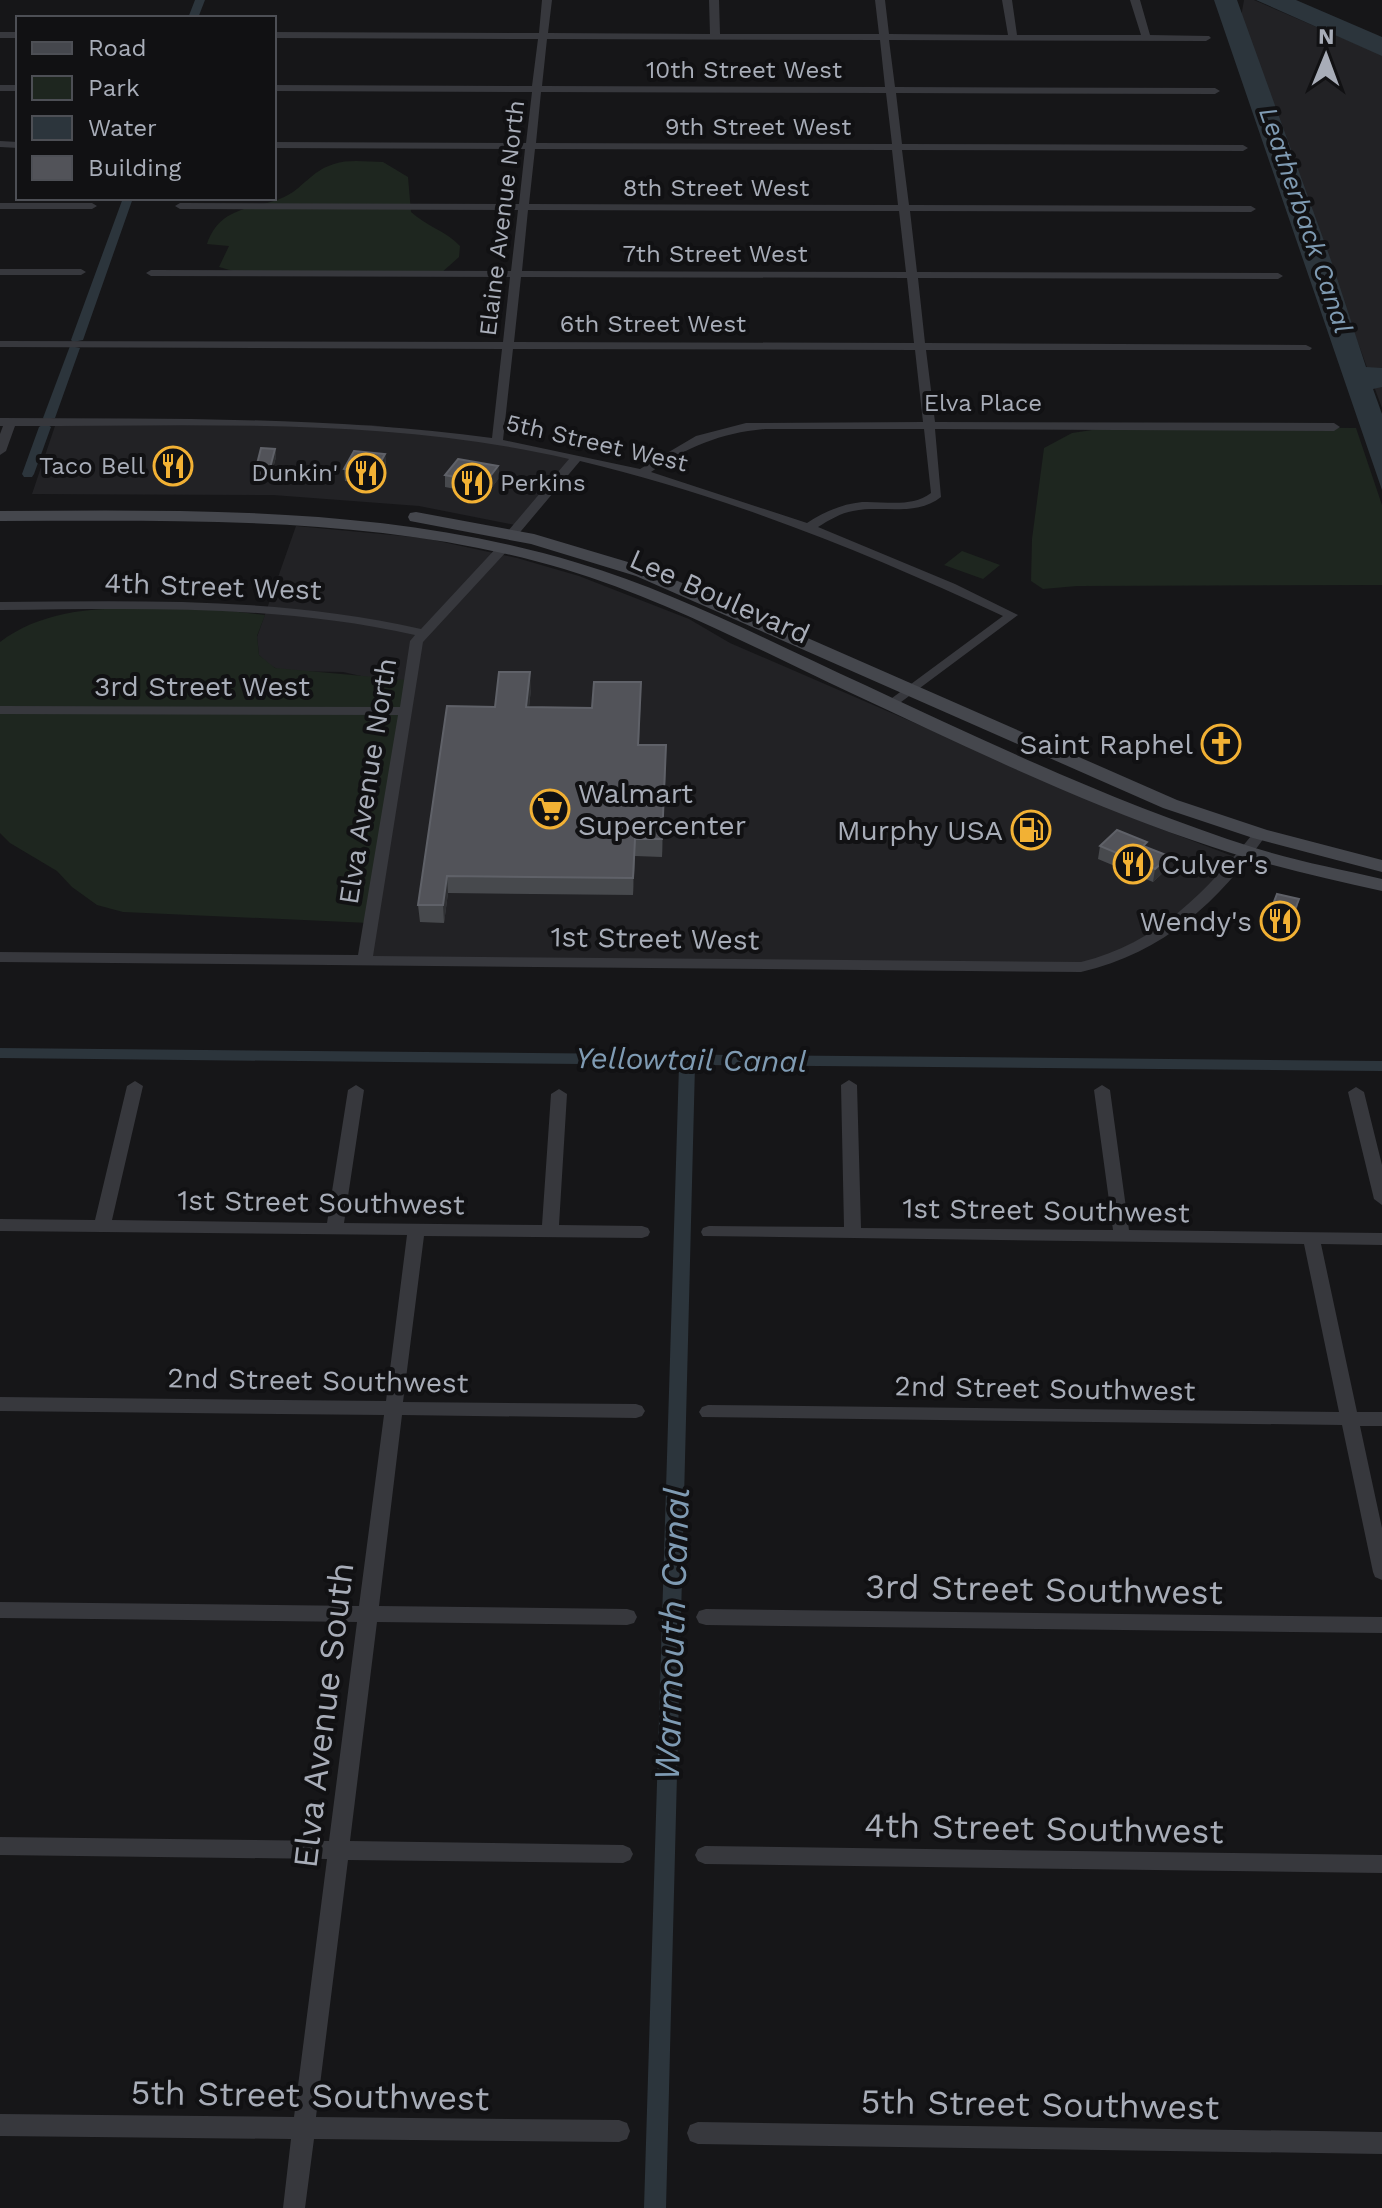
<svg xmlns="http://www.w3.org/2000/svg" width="1382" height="2208" font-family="'Work Sans',sans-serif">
<rect width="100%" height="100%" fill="#161618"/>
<path fill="#222225" d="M1244,0H1254L1382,55V408L1240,23Z
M57,420L372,425L516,445L577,459L515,525L419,506L273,495L32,494Z
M296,526L424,538L517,558L579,576L689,619L730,643L1148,824L1243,860L1165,925L1094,965L363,961L370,678L343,672L282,671L269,665L259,655L257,637Z"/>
<path fill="#1e261f" d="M383,162L408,177L411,212C426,226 446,231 460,246L459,257L440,274L240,273L219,267L229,246L207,244C222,200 263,212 293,192C308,181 315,170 334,164C349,159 368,162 383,162Z
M1119,426L1356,428L1382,505V585L1077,586L1043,589L1031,581L1032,539L1044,448L1072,433Z
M962,551L1000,565L983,579L944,565Z
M213,609L265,615L257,636L259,655L275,668L407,680L369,923L123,912L97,905L72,887L57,871L10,843L0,833V642C59,597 143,610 213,609Z"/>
<path fill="#2c353c" d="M1214,0H1237L1333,266L1366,367L1382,368V387L1373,389L1382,414V490Z
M1256,0H1296L1382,37V56Z"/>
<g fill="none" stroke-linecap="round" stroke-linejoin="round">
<path fill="#2c353c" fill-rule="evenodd" d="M195,0H205L198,18H188Z
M123,198H133L83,340L73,342L71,340Z
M70,346L80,348L55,418L45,420L43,418Z
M45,423L51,427L34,474L32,477H24L22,474L39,427Z
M0,1048L1382,1061V1071L695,1065L666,2208H644L679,1065L0,1058Z"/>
<path fill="#37383d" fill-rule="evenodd" d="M542,0H552L548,33L710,34L709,0H719L720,34H879L875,0H885L889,34L1008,35L1002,0H1012L1017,35H1141L1130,0H1140L1150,35L1209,36L1211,38L1206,41L889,40L895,87L1215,88L1220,91L1215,94L896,93L902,144L1243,145L1248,148L1243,151L902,150L909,205L1251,206L1256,209L1251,212L910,211L917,272L1278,273L1283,276L1278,279L918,278L925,343L1306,345L1312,348L1310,350H926L935,422L1334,423L1340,427L1334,431L935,429L941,497C915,517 883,505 853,511C841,513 829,520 818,527L955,584L1018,615L893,708L886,704L888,701L1003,616C866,552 727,496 580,461L516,537H508V531L569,459C388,417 199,426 15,426L6,451L0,455V434L3,426H0V418C164,419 328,416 492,438L502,349L0,347V341L503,342L510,277L151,276L146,273L151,270L511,271L518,210L180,209L175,206L180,203L519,204L525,149L274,148V142L526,143L532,92L274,91V85L532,86L538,39L274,38V32L539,33ZM547,39L880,40L885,87L542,86ZM541,92L886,93L892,144L536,143ZM535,149L892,150L898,205L529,204ZM528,210L899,211L906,272L522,271ZM521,277L907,278L914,343L514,342ZM513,349L915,350L923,422L746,423L696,436L640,469L503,440ZM765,429H924L931,493C911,508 885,501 862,502C842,504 824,512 807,523L651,472C687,447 721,433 765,429Z
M0,32H18V38H0Z
M0,85H18V91H0Z
M0,141L18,142V148L0,147Z
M0,203H92L97,206L92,209H0Z
M0,269H81L86,272L81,275H0Z
M503,544L507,545V551L423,642L373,956L1081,962C1157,944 1208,890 1255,831H1265L1267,834C1217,903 1165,952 1081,972L0,962V952L358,955L398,715L0,714V706L400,707L410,641L415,635C278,604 140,609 0,610V602C143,601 281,597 421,629L499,545Z
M849,1080L857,1085L861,1228L1113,1230L1094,1090L1102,1085L1110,1090L1129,1230L1382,1233V1245L1321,1244L1357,1412H1382V1426H1360L1382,1528V1580L1375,1577L1373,1572L1342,1425L702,1417L699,1412L702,1407L708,1405L1339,1412L1304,1244L703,1236L701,1232L703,1228L709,1226L844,1227L841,1085Z
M135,1081L143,1086L112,1220L327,1223L348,1090L356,1085L364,1090L344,1223L542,1225L551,1094L559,1089L567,1094L559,1225L642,1226L648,1228L650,1232L648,1236L642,1238L424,1236L403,1402L636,1404L642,1406L645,1411L642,1416L636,1418L402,1415L379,1606L627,1609L634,1611L637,1617L634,1623L627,1625L377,1622L350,1841L623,1845L630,1848L633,1854L630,1860L623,1863L348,1860L316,2117L619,2120L627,2123L630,2131L627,2139L619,2142L314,2139L305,2208H283L291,2139L0,2136V2114L294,2117L327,1859L0,1855V1837L329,1841L357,1622L0,1618V1602L359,1606L384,1415L0,1411V1397L386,1401L407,1235L0,1231V1219L95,1220L127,1086Z
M1356,1087L1364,1092L1382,1165V1205L1374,1199L1348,1092Z
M706,1609L1382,1617V1633L706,1625L699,1623L696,1617L699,1611Z
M705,1846L1382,1855V1873L705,1864L698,1861L695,1855L698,1849Z
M698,2122L1382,2132V2154L698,2144L690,2141L687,2133L690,2125Z"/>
<path fill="#45474d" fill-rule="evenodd" d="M0,511C194,510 390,506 578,563C678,593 771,642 865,685C993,745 1120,805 1255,848C1296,861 1339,869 1382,879V891C1318,877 1254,862 1192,840C1075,800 963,745 851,693C757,649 664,599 564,569C381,515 189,521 0,521Z
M416,512L534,534L648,568L1177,800L1267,830L1382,860V872L1253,838L1163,808L636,576L531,544L410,521L408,517L410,513Z"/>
</g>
<path fill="#47494d" d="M275,449L276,457L271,476H257L256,468Z
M182,450L183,458L178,474H164L162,466Z
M385,454L386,466L376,484L345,481L344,469Z
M498,466L499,478L486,495L445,487V475Z
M641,682L639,745H666V762L662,857L635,856L633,895L448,893L444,923L420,922L418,905L495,707L531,689L529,707L592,708Z
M1100,846L1146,847L1167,869L1153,882L1098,859Z
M1299,899L1297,908L1286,939L1263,933L1265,925Z"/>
<path fill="#2f3033" d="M275,449L276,457L271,476L270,468Z
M182,450L183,458L178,474L177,466Z
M385,454L386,466L376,484L375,472Z
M498,466L499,478L486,495L485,483Z
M530,672L531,689L527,724L526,707Z
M641,682V699L638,762V745Z
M666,745V762L662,857V839Z
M635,839V856L633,895V878Z
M1169,856L1167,869L1153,882L1155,869Z
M447,876L448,893L444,923L443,905Z
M1299,899L1297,908L1286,939L1287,930Z"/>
<path fill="#525359" stroke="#5f6168" stroke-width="2" d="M261,448L275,449L270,468H256Z
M167,450H182L177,466H162Z
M354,451L385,454L375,472L344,469Z
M458,459L498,466L485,483L445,475Z
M499,672H530L526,707L592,708L594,682H641L638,745H666L662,839H635L633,878L447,876L443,905H418L447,706L495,707Z
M1117,830L1147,842L1143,846L1169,856L1155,869L1100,846Z
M1277,894L1299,899L1287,930L1265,925Z"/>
<defs>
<g id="restaurant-ring" transform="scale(2)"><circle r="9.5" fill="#111113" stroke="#f2b134" stroke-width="1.5"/><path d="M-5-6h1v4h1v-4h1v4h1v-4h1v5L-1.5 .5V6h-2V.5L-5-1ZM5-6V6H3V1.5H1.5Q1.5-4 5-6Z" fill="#f2b134"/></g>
<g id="church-ring" transform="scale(2)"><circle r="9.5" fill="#111113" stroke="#f2b134" stroke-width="1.5"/><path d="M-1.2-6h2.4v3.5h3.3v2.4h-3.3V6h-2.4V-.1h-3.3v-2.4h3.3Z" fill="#f2b134"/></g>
<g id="supermarket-ring" transform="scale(2)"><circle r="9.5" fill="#111113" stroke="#f2b134" stroke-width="1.5"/><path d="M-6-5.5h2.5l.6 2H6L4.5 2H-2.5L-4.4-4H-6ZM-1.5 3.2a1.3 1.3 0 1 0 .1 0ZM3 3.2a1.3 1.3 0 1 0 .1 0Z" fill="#f2b134"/></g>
<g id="fuel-ring" transform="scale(2)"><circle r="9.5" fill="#111113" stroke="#f2b134" stroke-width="1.5"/><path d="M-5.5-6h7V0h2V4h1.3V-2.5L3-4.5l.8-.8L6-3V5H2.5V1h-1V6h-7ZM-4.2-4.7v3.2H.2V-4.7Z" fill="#f2b134"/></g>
</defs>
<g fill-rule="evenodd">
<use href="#restaurant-ring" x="173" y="466"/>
<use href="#restaurant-ring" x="366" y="473"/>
<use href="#restaurant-ring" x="472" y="483"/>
<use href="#church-ring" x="1221" y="744"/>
<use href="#supermarket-ring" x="550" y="809"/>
<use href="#fuel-ring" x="1031" y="830"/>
<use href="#restaurant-ring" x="1133" y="864"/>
<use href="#restaurant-ring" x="1280" y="921"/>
</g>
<g text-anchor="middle" stroke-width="8" stroke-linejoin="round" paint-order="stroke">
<g font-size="24" fill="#a8adb8" stroke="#111113">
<text x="744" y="78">10th Street West</text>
<text x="758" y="135">9th Street West</text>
<text x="716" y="196">8th Street West</text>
<text transform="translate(502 218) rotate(-83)" y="8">Elaine Avenue North</text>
<text x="715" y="262">7th Street West</text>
<text x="653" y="332">6th Street West</text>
<text x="983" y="411">Elva Place</text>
<text transform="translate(597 443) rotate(13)" y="8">5th Street West</text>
</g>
<g font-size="24" fill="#a8adb8" stroke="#111113" text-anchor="end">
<text x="145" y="474">Taco Bell</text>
<text x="338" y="481">Dunkin'</text>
<text x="500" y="491" text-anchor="start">Perkins</text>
</g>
<g font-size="26" font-style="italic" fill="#7f9bb3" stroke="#111113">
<text transform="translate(1306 220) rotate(71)" y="9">Leatherback Canal</text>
</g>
<g font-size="28" fill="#a8adb8" stroke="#111113">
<text transform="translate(213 586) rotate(2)" y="10">4th Street West</text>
<text transform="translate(720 596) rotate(24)" y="10">Lee Boulevard</text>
<text x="202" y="696">3rd Street West</text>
<text transform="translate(367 781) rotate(-81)" y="10">Elva Avenue North</text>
<text transform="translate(655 938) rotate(1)" y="10">1st Street West</text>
<text transform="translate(321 1202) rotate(1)" y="10">1st Street Southwest</text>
<text transform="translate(1046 1210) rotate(1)" y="10">1st Street Southwest</text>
<text transform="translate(318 1380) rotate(1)" y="10">2nd Street Southwest</text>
<text transform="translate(1045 1388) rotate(1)" y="10">2nd Street Southwest</text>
</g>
<g font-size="28" fill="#a8adb8" stroke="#111113" text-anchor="end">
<text x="1193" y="754">Saint Raphel</text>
<text x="578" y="803" text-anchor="start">Walmart<tspan x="578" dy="32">Supercenter</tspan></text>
<text x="1003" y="840">Murphy USA</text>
<text x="1161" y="874" text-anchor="start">Culver's</text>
<text x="1252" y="931">Wendy's</text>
</g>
<g font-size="30" font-style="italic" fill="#7f9bb3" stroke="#111113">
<text transform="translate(691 1060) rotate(1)" y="10">Yellowtail Canal</text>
</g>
<g font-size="34" fill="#a8adb8" stroke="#111113">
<text transform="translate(1044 1589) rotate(1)" y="12">3rd Street Southwest</text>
<text transform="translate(323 1715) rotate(-83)" y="12">Elva Avenue South</text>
<text transform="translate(1044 1828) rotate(1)" y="12">4th Street Southwest</text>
<text transform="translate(310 2095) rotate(1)" y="12">5th Street Southwest</text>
<text transform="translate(1040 2104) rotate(1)" y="12">5th Street Southwest</text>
</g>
<g font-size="36" font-style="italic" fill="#7f9bb3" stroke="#111113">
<text transform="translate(671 1634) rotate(-88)" y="13">Warmouth Canal</text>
</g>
</g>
<rect x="16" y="16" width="260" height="184" fill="#111113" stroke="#4d4f55" stroke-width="2"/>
<rect x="32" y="42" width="40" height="12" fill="#45474d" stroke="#4d4f55" stroke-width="2"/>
<text x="88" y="56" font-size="24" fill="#a8adb8">Road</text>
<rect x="32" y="76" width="40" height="24" fill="#1e261f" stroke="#4d4f55" stroke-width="2"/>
<text x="88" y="96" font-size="24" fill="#a8adb8">Park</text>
<rect x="32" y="116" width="40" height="24" fill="#2c353c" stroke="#4d4f55" stroke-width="2"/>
<text x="88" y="136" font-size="24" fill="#a8adb8">Water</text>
<rect x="32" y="156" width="40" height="24" fill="#525359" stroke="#4d4f55" stroke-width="2"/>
<text x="88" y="176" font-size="24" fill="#a8adb8">Building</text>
<g transform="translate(1326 56) rotate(1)" stroke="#111113" stroke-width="6" paint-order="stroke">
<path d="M0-6L14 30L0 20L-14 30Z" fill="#a8adb8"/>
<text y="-12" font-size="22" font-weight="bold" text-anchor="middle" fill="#a8adb8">N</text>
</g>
</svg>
